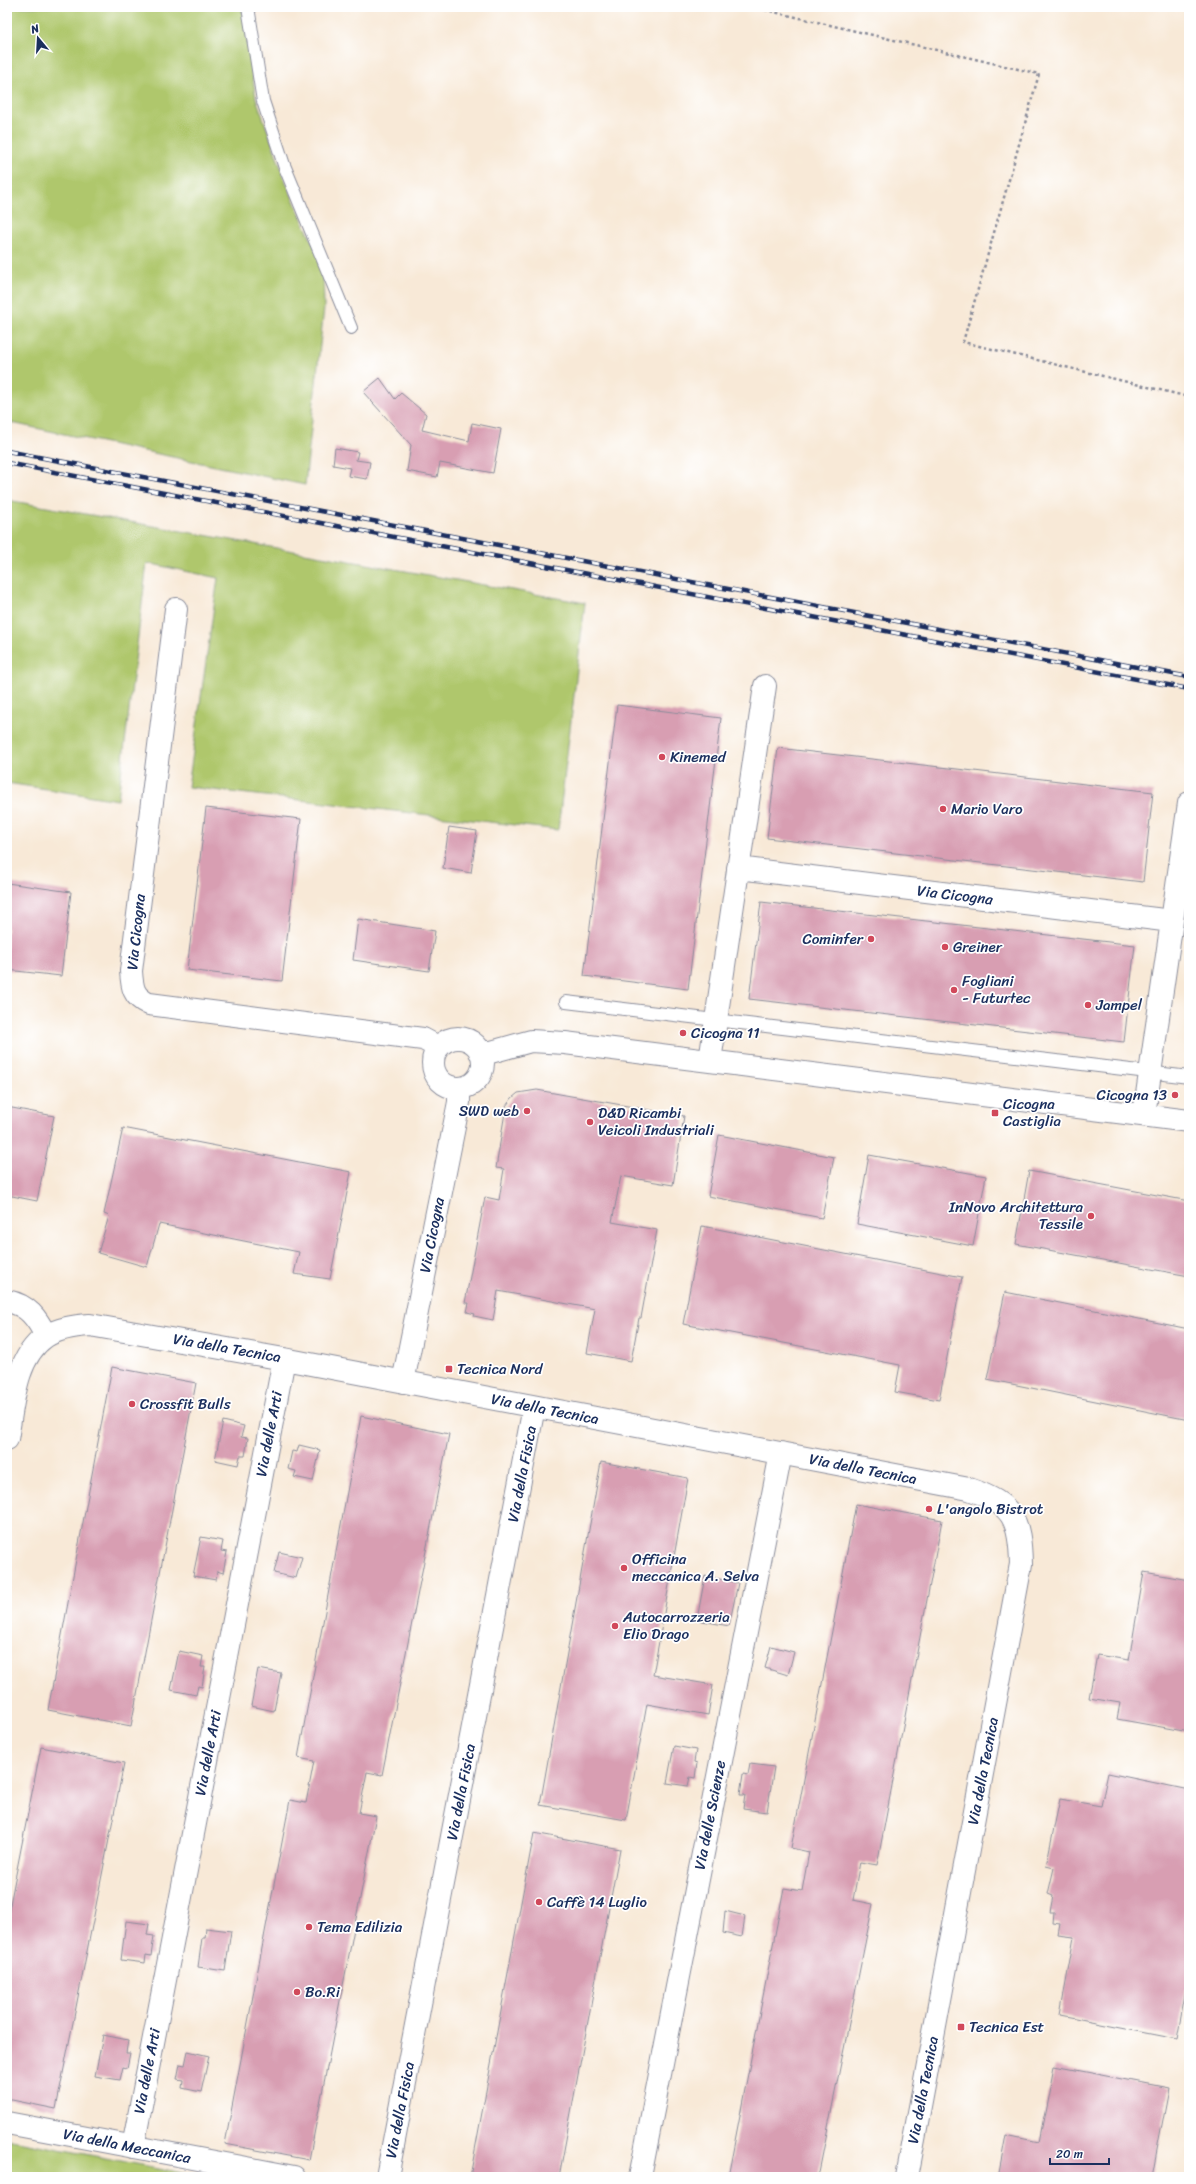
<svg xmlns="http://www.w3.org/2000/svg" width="1196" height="2184" font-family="Sriracha,sans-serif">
<rect width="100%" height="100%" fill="#fff"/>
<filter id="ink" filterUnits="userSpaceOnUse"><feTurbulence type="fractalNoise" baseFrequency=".025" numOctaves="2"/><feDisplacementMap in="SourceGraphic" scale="8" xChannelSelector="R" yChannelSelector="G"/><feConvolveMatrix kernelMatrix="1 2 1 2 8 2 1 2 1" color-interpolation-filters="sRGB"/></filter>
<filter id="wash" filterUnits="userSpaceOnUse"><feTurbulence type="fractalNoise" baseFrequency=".012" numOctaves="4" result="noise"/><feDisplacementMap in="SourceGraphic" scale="16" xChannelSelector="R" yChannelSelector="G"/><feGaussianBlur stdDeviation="0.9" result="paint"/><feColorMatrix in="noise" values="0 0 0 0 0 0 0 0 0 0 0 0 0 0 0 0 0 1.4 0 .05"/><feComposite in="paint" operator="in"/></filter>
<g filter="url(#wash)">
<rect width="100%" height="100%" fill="#f8e9d7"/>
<path fill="#afc76c" stroke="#657b65" d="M13,7H242L256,98L287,185L323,266L324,308L305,485L7,422V28Z
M7,500L585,603L558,830L188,787L218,578L147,563L118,800L7,783Z
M7,2139L204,2177H7Z"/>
<g id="blocks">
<path fill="#d89eb2" d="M380,378L395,399L401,393L426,414L422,430L469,441L472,423L501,429L493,473L440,463L437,477L407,471L411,445L363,392Z
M335,448L358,452L356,460L370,462L367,479L348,476L350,468L333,465Z
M617,705L721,718L688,989L584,976Z
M778,748L1153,792L1143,882L767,838Z
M206,808L301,819L282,981L187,970Z
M449,827L477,831L471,873L443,868Z
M7,883L71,892L61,976L7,970Z
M761,902L1135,945L1124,1042L749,999Z
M358,919L435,931L429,971L353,960Z
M537,1090L684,1116L673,1185L621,1176L612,1222L657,1230L641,1318H639L631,1361L587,1353L595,1309L498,1291L493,1320L474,1316L475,1314L467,1312L469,1303H465L485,1197L499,1200L504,1169L496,1168L506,1106L512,1098L518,1093Z
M7,1107L54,1116L37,1201L7,1195Z
M123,1128L351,1172L330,1279L294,1274L299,1252L159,1224L147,1267L98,1253L109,1216L104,1214Z
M719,1135L834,1157L822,1218L708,1196Z
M869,1155L986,1176L973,1246L857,1224Z
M1029,1171L1189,1201V1276L1016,1244Z
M702,1226L962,1277L939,1400L895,1392L900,1365L683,1324Z
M1005,1292L1189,1329V1420L987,1379Z
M112,1367L196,1383L131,1726L48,1710Z
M361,1416L449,1434L382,1775L367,1772L359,1813L376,1816L309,2160L225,2144L290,1800L306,1803L314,1761L298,1758Z
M223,1421L244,1426L241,1437L248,1438L245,1456H240L238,1465L215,1460Z
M299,1445L320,1450L313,1481L294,1477L296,1471L288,1469L292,1451L297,1452Z
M601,1462L688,1478L653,1675L713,1685L708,1715L647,1704L626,1820L540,1805Z
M856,1504L942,1520L877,1865L860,1862L853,1900L873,1904L818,2177H728L784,1888L802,1891L809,1852L791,1848Z
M201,1537L223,1541L221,1551L227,1552L223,1573L217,1571L216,1580L193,1576Z
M279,1552L302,1557L296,1578L274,1573Z
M1144,1572L1189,1580V1732L1117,1719L1120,1703L1089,1698L1097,1655L1129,1660Z
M705,1576L738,1583L729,1626L697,1620Z
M771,1646L794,1652L788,1675L765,1668Z
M179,1651L203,1656L201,1667H205L202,1687L198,1686L196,1695L171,1690Z
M258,1669L281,1673L274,1711L251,1706Z
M674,1746L696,1750L694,1762L697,1763L695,1778L690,1777L688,1786L667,1783Z
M41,1747L124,1763L56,2109L7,2099V1920Z
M750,1764L774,1767L767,1812L743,1809L745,1795H740L743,1774L748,1775Z
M1108,1773L1189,1790V1974L1177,2038L1060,2015L1074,1937L1058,1935L1060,1924L1053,1923L1054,1912H1050L1053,1896L1048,1894L1054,1868L1046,1866L1060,1799L1101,1806Z
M534,1833L620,1849L559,2177H470Z
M725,1911L745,1916L742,1937L723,1933Z
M126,1921L149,1924L147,1935L154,1936L151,1956L146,1955L145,1963L121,1960Z
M206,1928L231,1931L225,1971L198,1967L202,1938H205Z
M103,2035L128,2040L126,2053H130L127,2068L123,2067L120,2080L95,2076Z
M188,2051L209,2056L201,2092L182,2088L183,2080L177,2079L180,2064L185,2065Z
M1054,2066L1169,2088L1152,2177H998L1006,2135L1039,2142Z"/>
</g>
</g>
<g filter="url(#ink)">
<use href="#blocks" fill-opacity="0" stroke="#8a8c9a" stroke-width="1"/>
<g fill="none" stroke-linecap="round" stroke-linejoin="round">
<g stroke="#8a8c9a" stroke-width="14">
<path id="lane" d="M248,7L263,101L284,165L351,328
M566,1002L1189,1077"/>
</g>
<g stroke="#8a8c9a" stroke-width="24">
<path id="street" d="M176,609L131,971C132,987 133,997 149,1004L423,1039L438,1047
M738,868L1172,921
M433 1063a25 25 0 1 1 50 0a25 25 0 1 1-50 0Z
M480,1052H491L531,1041L565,1043L1189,1121
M710,1061L765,686
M1144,1115L1189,803
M7,1301C28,1305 37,1318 46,1336
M403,1382L459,1102V1088
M7,1439C13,1405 15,1358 45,1337C58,1328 75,1326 90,1325L284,1359L969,1489C1013,1504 1020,1519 1021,1564L907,2177
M7,2123L294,2177
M133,2147L284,1359
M387,2177L534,1407
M640,2177L781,1453"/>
</g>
<path stroke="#8a8c9a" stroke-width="2.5" stroke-dasharray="3 3" stroke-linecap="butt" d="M753,7L1039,74L963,342L1189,397"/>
<use href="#lane" stroke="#fff" stroke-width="12"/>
<use href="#street" stroke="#fff" stroke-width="22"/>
<g stroke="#1b2f5e" stroke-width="4.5">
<path id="rail" d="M7,451L1189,677
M7,463L1189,689"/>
</g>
<use href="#rail" stroke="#fff" stroke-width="3" stroke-dasharray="9" stroke-linecap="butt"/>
</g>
</g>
<g fill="#d1495b" stroke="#fff" stroke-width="1.5">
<circle cx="662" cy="757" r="4"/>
<circle cx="943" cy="809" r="4"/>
<circle cx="871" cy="939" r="4"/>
<circle cx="945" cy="947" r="4"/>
<circle cx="954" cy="990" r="4"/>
<circle cx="1088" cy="1005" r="4"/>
<circle cx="683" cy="1033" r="4"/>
<circle cx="1175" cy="1095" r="4"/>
<circle cx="527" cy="1111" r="4"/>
<rect x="991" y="1109" width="8" height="8" rx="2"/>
<circle cx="590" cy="1122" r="4"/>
<circle cx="1091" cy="1216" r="4"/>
<rect x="445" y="1365" width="8" height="8" rx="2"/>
<circle cx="132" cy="1404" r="4"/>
<circle cx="929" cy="1509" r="4"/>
<circle cx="624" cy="1568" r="4"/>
<circle cx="615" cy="1626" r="4"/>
<circle cx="539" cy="1902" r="4"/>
<circle cx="309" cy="1927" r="4"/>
<circle cx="297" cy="1992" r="4"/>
<rect x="957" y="2023" width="8" height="8" rx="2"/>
</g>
<g text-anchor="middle" stroke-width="3.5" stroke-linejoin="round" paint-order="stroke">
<g font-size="15" fill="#1b2f5e" stroke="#fff" text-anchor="start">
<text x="670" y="762">Kinemed</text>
<text x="951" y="814">Mario Varo</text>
<text x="863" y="944" text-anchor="end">Cominfer</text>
<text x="953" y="952">Greiner</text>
<text x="962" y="986">Fogliani<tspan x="962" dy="17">- Futurtec</tspan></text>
<text x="1096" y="1010">Jampel</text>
<text x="691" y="1038">Cicogna 11</text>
<text x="1167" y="1100" text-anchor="end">Cicogna 13</text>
<text x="1003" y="1109">Cicogna<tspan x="1003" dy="17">Castiglia</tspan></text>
<text x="519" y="1116" text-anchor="end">SWD web</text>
<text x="598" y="1118">D&amp;D Ricambi<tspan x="598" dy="17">Veicoli Industriali</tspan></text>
<text x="1083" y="1212" text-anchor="end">InNovo Architettura<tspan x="1083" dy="17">Tessile</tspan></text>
<text x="457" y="1374">Tecnica Nord</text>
<text x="140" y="1409">Crossfit Bulls</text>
<text x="937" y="1514">L'angolo Bistrot</text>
<text x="632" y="1564">Officina<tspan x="632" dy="17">meccanica A. Selva</tspan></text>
<text x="623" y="1622">Autocarrozzeria<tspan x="623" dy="17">Elio Drago</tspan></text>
<text x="547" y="1907">Caffè 14 Luglio</text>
<text x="317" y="1932">Tema Edilizia</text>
<text x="305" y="1997">Bo.Ri</text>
<text x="969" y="2032">Tecnica Est</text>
</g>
<g font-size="15" fill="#1b2f5e" stroke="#fff">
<text transform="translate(955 895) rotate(7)" y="5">Via Cicogna</text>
<text transform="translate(136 932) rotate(-84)" y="5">Via Cicogna</text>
<text transform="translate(432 1235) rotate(-79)" y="5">Via Cicogna</text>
<text transform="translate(227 1348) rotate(10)" y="5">Via della Tecnica</text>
<text transform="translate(545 1409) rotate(11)" y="5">Via della Tecnica</text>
<text transform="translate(269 1434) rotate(-79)" y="5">Via delle Arti</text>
<text transform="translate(863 1469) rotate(11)" y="5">Via della Tecnica</text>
<text transform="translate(522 1474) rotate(-79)" y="5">Via della Fisica</text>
<text transform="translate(208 1753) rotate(-79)" y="5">Via delle Arti</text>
<text transform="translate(983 1771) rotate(-79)" y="5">Via della Tecnica</text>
<text transform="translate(461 1792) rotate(-79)" y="5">Via della Fisica</text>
<text transform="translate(710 1815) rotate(-79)" y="5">Via delle Scienze</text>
<text transform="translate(147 2071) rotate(-79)" y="5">Via delle Arti</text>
<text transform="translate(923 2090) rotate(-79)" y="5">Via della Tecnica</text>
<text transform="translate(400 2110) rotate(-79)" y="5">Via della Fisica</text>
<text transform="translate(127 2146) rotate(11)" y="5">Via della Meccanica</text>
</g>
</g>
<rect width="1196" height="2184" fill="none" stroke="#fff" stroke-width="24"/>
<g transform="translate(38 38) rotate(342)" stroke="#ffffff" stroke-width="3" paint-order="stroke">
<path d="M0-3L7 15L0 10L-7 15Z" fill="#1b2f5e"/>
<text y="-6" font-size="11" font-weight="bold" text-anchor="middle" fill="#1b2f5e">N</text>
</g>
<path d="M1050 2158v6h59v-6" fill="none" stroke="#1b2f5e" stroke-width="2"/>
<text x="1056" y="2158" font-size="12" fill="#1b2f5e" stroke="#ffffff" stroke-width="3" paint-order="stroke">20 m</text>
</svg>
